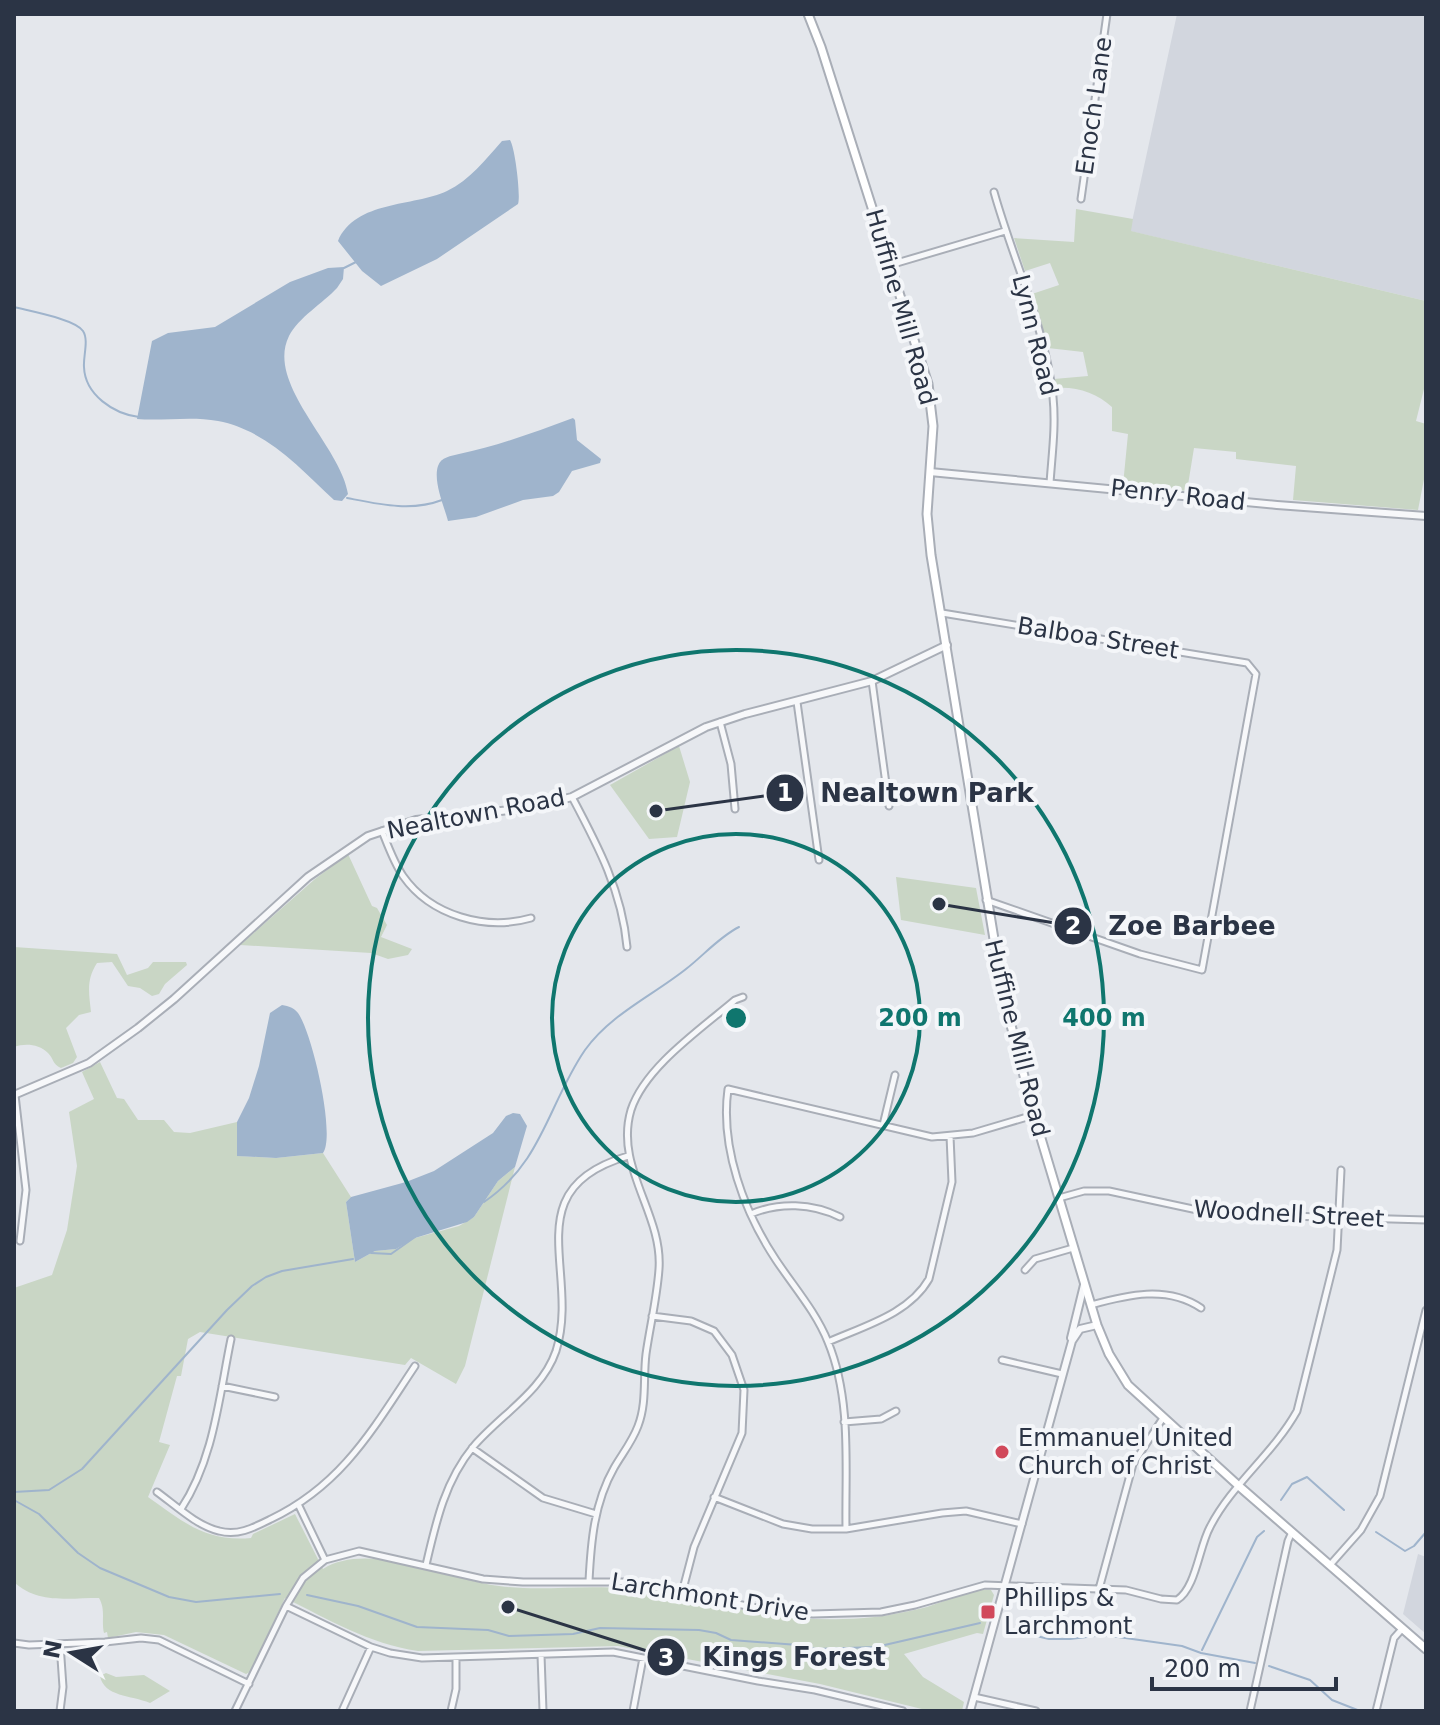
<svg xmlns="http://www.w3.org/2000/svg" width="1440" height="1725" font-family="'DejaVu Sans',sans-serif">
<rect width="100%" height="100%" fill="#e4e7ec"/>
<path fill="#d2d6de" d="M1177,14H1426V301L1130,231Z
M1418,1554L1426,1557V1634L1403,1614Z"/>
<path fill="#c9d6c5" d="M1076,209L1133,219L1131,231L1426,301V381L1416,421L1426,424V469L1418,510L1293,500L1296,466L1236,459V452L1194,448L1187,491L1123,485L1128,434L1112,431V407C1097,393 1076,386 1055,388L1054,379L1088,376L1083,352L1048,348L1032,294L1059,285L1050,263L1025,271L1014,238L1074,242Z
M679,746L690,782L677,837L649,839L610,785Z
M348,854L372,906L377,908L387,925L381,937L412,949L408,955L388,959L371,953L240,945L315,879Z
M896,877L976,888L985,935L901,920Z
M14,947L117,954L127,975L148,968L153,962H186L187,965L165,984L159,994L152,996L140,988L128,986L112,962L97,963C86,980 89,993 91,1012L79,1015L66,1028L77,1057L73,1063L61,1068C52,1064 54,1059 48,1053C39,1044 25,1043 14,1047Z
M100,1062L117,1098L124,1099L138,1120H164L174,1132L190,1133L237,1122L238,1156L276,1158L323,1153L351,1197L346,1202L355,1262L375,1251L396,1249L415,1238L459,1226L474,1217L498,1181L515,1167L465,1366L456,1384L411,1358L405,1365L200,1332L188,1339L181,1376H177L159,1442L170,1445L148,1497C184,1522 205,1542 251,1538L253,1534L295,1514L323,1569C369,1540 448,1580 499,1586C542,1592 584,1584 627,1589C701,1597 767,1622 843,1619C871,1619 899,1614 927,1607C947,1601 970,1588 991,1590L994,1595L983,1634L977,1633L904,1654L923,1677L964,1702L962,1711H930L820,1684L618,1646L418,1651C369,1644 328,1619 285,1598L250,1672L246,1674L164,1635L136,1632L108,1638L107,1632L104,1633C101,1621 106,1610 99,1598C69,1598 37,1604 14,1582V1288L52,1275L67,1230L77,1166L69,1112L94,1099L82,1072Z
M106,1673L116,1677L144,1675L170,1691L150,1703C131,1695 104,1697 100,1676Z"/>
<path fill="#9fb4cc" d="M510,140C515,147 521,197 518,204L437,259L381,286L362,271L338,241C356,200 413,207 447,191C470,180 485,160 502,141Z
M344,267L343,279L337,288C323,303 298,318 289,336C265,384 341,446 348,494L342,501L334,500C300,468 266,430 218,421C192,416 164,421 137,419L152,341L168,333L215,327L290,282L328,268Z
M573,418L575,420L577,440L601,459L600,463L572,471L559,492L553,496L523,500L476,517L448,521C444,506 433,481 438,466C441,457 451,456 459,454C498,446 535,432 573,418Z
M282,1005C289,1006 294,1008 298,1013C312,1032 336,1135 323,1153L276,1158L237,1156V1122L249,1098L259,1066L270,1013Z
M513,1113L520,1114L527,1126L515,1167L498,1181L474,1217L467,1222L415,1238L396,1249L375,1251L355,1262L346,1202L351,1197L406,1182L434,1171L493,1133L506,1116Z"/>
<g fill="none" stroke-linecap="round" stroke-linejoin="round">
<path stroke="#9fb4cc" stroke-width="2" d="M344,268L356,262
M14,307C29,311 75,319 83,331C89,340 83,357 84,367C85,395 114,414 139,417
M347,498C378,504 411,512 442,500
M484,1202C543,1162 548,1104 585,1050C611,1014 652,996 686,969C703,956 719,937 739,927
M371,1253L391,1254L415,1237
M14,1492L49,1490L82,1469L227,1310L252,1286L266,1277L282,1271L353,1259
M14,1500L39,1514L78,1553L100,1568L169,1597L196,1602L280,1594
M1281,1500L1292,1484L1307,1477L1344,1510
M1376,1532L1405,1551L1414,1546L1426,1532
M307,1595L358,1606L417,1627L488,1630L509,1636L573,1634L600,1628L699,1630L716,1633L731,1640L798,1645L816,1649L876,1647L980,1623
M1007,1629L1049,1639H1070L1104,1635L1182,1646L1201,1653L1255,1663
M1202,1650L1257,1537L1264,1531
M1269,1666L1310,1680L1332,1700L1360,1711"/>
<g stroke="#a9aeb7" stroke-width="9">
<path id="minor" d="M994,192C1013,260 1045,326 1053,397C1056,426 1052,454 1050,483
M1081,199L1107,14
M890,265L1005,231
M942,613L1247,663L1256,674L1202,970L1140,954L986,900
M872,681L889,806
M797,702L819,860
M720,722L731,764L735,809
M572,797C598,846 622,891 627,947
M382,831C388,846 394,863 403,876C431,916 486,931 531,918
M15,1095L26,1190L20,1241
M883,1125L895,1075
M1059,1198L1084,1191H1109L1216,1214L1426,1220
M751,1214C779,1202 812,1203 840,1217
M1025,1270L1035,1259L1073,1248
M1091,1305C1127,1295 1167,1285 1201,1308
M652,1316L691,1321L714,1331L732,1355L744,1390L742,1433L694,1547L682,1593
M828,1342C864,1326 909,1314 929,1279L952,1182L950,1136
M1002,1360L1062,1374
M222,1386L275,1397
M844,1422L881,1419L896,1411
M472,1448L543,1498L596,1514
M157,1492C175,1505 197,1526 219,1531C238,1536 253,1528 271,1519C342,1485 373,1429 415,1366
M714,1497L783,1524L812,1529H846L942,1513L966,1511L1022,1524
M299,1506L325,1560
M181,1509C214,1459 219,1397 231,1339
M846,1529C845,1468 852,1400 828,1342C816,1312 794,1287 776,1260C744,1212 720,1147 728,1089L932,1137L973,1133L1034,1115
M426,1565C436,1522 445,1481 473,1447C500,1415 542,1392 556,1351C581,1272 514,1189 628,1156
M1330,1565L1361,1530L1380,1496L1426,1310
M589,1581C591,1542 594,1503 614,1468C622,1454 632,1442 638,1426C647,1403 643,1378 646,1354C650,1326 657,1298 659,1269C663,1214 614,1167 631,1110C645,1067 701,1029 735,1000L743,997
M1099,1589L1133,1464L1163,1418
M286,1606L371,1647L390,1653L422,1658L613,1652L758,1681L815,1690L903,1711
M14,1643L29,1645L105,1642L141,1638L159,1640L249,1684
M541,1655L543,1711
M974,1697L1036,1711
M60,1711L63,1687L60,1644
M235,1711L286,1606L303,1578L325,1560L359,1551L483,1579L523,1582H627L772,1611L813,1614L881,1612L915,1605L985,1585L1126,1590L1161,1599L1177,1600C1196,1588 1199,1547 1210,1527C1232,1484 1273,1454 1297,1411L1337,1250L1341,1170
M342,1711L371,1647
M451,1711L456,1689V1657
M633,1711L643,1658
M1250,1711L1288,1541L1292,1532
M1376,1711L1394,1638L1402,1629"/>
</g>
<g stroke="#a9aeb7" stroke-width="10">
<path id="tertiary" d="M930,472L1277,505L1426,516
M14,1095L89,1063L138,1028L174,999L308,877L368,836L416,820L528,808L572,797L706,727L745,714L872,681L947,645
M1071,1338L1084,1285
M970,1711L1072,1341L1080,1329L1097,1325"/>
</g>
<g stroke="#a9aeb7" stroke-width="11">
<path id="secondary" d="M808,14L821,47L928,384L933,426L927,514L931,555L1003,994L1034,1115L1097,1325L1109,1354L1128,1385L1240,1487L1426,1649"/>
</g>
<use href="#minor" stroke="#f7f8fa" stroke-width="5"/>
<use href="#tertiary" stroke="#f7f8fa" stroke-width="6"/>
<use href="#secondary" stroke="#fff" stroke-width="7"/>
</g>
<g fill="none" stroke="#0f766e" stroke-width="4">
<circle cx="736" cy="1018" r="184"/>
<circle cx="736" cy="1018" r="368"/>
</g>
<g fill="#d1495b" stroke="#f4f6f9" stroke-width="3">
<circle cx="1002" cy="1452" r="8"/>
<rect x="980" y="1604" width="16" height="16" rx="4"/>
</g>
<g text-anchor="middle" stroke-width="8" stroke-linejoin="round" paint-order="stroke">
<g font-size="24" fill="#2b3445" stroke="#f4f6f9">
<text transform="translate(1094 106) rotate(-82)" y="8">Enoch Lane</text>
<text transform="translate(901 307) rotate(74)" y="8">Huffine Mill Road</text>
<text transform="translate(1035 335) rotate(76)" y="8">Lynn Road</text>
<text transform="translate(1178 495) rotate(6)" y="8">Penry Road</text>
<text transform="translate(1098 638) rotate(9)" y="8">Balboa Street</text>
<text transform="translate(476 814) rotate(-11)" y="8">Nealtown Road</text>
<text transform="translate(1017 1038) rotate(76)" y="8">Huffine Mill Road</text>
<text transform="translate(1289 1214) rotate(3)" y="8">Woodnell Street</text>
<text transform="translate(710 1597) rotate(9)" y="8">Larchmont Drive</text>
</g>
<g font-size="24" fill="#2b3445" stroke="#f4f6f9" text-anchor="start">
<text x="1018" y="1446">Emmanuel United<tspan x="1018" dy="28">Church of Christ</tspan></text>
<text x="1004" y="1606">Phillips &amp;<tspan x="1004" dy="28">Larchmont</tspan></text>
</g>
</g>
<circle cx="736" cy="1018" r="12" fill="#0f766e" stroke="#f4f6f9" stroke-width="4"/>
<g font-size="24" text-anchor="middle" font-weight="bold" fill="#0f766e" stroke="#f4f6f9" stroke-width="8" stroke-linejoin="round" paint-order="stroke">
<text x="920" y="1026">200 m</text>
<text x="1104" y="1026">400 m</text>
</g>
<path fill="none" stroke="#2b3445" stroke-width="3" d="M656 811L785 793M939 904L1073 926M508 1607L666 1657"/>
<g fill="#2b3445" stroke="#f4f6f9" stroke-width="3">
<circle cx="656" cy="811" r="8"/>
<circle cx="939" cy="904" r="8"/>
<circle cx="508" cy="1607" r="8"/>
<circle cx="785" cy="793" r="20"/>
<circle cx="1073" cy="926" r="20"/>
<circle cx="666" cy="1657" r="20"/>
</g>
<g font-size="24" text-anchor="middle" font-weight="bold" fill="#fff">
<text x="785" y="801">1</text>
<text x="1073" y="934">2</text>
<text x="666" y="1666">3</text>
</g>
<g font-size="26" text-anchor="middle" font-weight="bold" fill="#2b3445" stroke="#f4f6f9" stroke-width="8" stroke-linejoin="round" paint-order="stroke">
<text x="927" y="802">Nealtown Park</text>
<text x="1192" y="935">Zoe Barbee</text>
<text x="794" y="1666">Kings Forest</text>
</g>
<rect width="1440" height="1725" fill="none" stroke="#2b3445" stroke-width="32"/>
<g transform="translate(72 1653) rotate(281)" stroke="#f4f6f9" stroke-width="6" paint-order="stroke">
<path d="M0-6L14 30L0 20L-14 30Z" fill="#2b3445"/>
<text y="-12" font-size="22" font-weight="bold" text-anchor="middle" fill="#2b3445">N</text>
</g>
<path d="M1152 1677v12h184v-12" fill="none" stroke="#2b3445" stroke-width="4"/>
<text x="1164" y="1677" font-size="24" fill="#2b3445" stroke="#f4f6f9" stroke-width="6" paint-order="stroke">200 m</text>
</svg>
